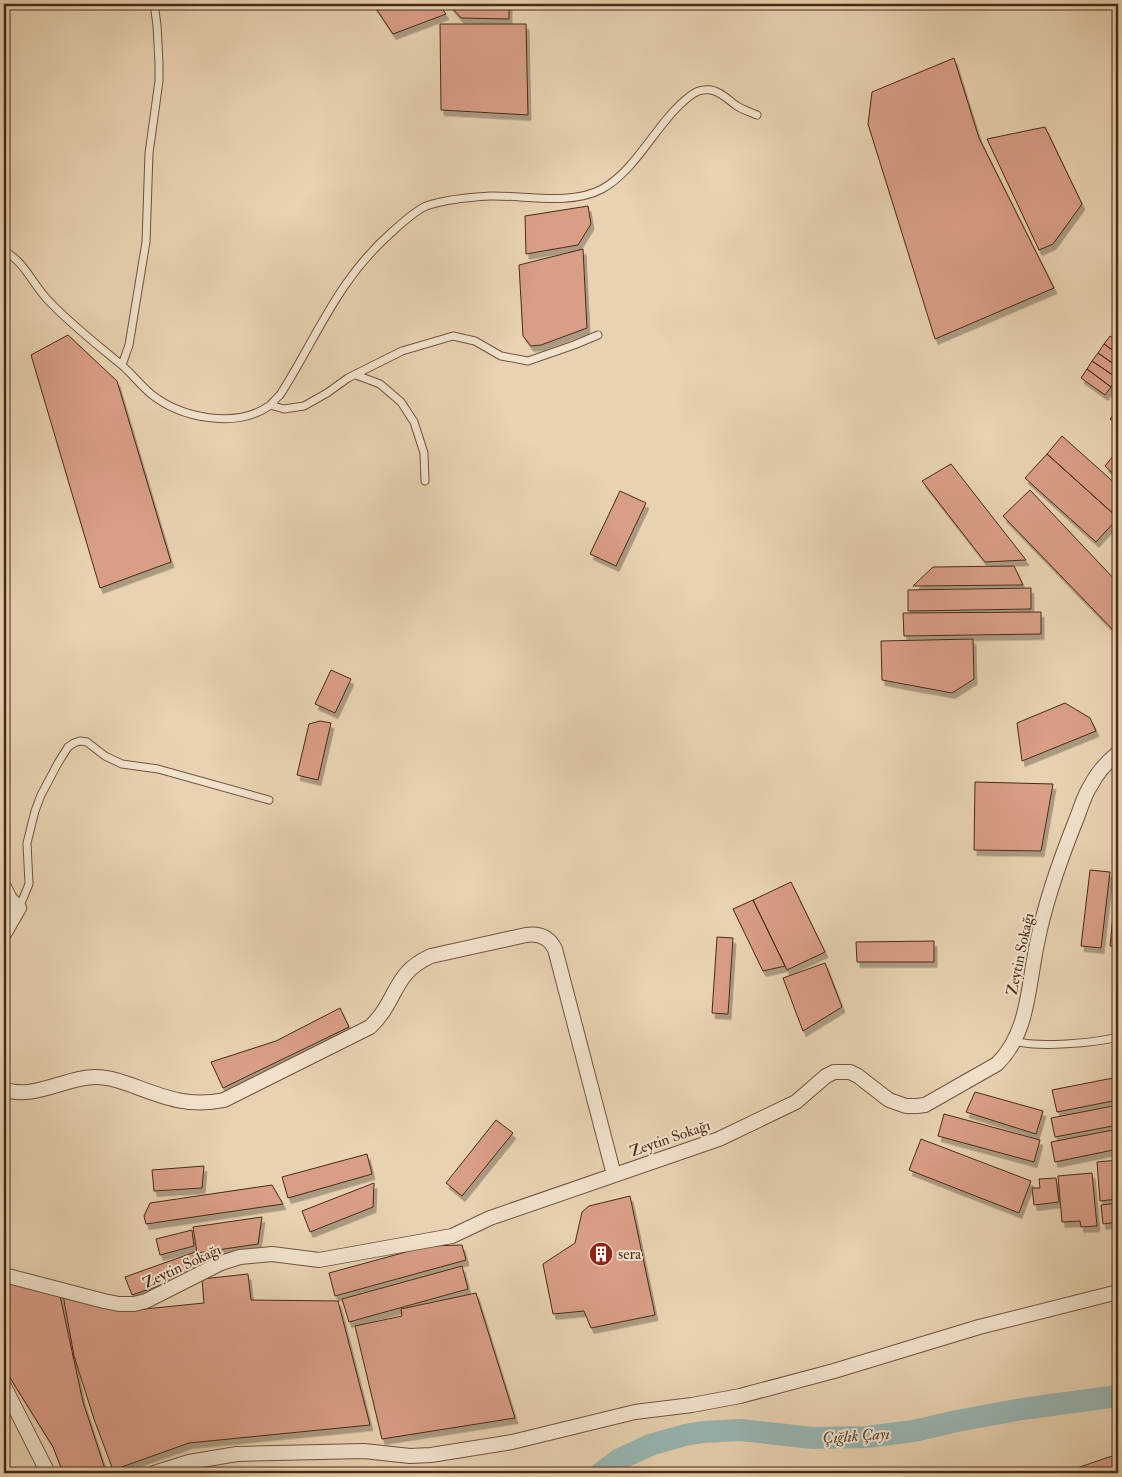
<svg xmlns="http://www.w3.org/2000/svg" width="1122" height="1477" font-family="'IM FELL Double Pica',serif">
<defs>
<filter id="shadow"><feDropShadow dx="3" dy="5.5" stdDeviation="0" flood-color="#0004"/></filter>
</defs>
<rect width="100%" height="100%" fill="#e8d2b1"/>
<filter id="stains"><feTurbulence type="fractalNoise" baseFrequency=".004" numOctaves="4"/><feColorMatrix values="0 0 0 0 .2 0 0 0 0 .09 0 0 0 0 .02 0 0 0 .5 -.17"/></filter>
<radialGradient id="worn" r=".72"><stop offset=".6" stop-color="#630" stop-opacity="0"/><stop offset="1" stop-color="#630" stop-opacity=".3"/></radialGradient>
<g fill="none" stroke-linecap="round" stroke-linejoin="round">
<path stroke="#98b6b2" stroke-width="22" d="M601,1473L618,1460L650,1445L685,1435L703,1432L741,1430L813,1438L866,1437L914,1431L957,1421L1022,1409L1118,1396"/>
</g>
<path fill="#d99e86" stroke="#492916" filter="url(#shadow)" d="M373,4H439L446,14L393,34Z
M449,4H509V19L461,18Z
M440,24H526L528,115L441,110Z
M954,58L979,138L1054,288L935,339L868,124L872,92Z
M1045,127L1082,204L1053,244L1039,250L987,139Z
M588,206L591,224L578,245L526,254L525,216Z
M583,249L587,328L541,345L531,346L523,336L519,265Z
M68,335L117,381L171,562L100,588L31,355Z
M1110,336L1118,341V354L1104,344Z
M1104,344L1118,354V367L1098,353Z
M1098,353L1118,367L1117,378L1092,361Z
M1092,361L1117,378L1111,387L1087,369Z
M1087,369L1111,387L1105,395L1081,378Z
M1118,409V426L1110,419Z
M1062,436L1118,486V518L1047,454Z
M1118,450V478L1105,466Z
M1047,454L1118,518L1096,542L1025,478Z
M951,464L1026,560L985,562L922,481Z
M1030,490L1118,583V635L1003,516Z
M620,491L646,503L616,566L590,554Z
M1014,566L1023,585L913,586L933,567Z
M1031,588V609L908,611V590Z
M1041,612V634L904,636L903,613Z
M973,639L974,679L952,693L882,680L881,641Z
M331,670L351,679L335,713L315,704Z
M1065,703L1090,718L1096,731L1022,761L1017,723Z
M320,721L331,723L318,780L297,775L309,724Z
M975,782L1053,784L1041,851L974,850Z
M1118,868V947L1110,946Z
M1090,870L1110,872L1101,948L1081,946Z
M791,882L825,952L787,970L753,900Z
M753,900L785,966L763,971L733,909Z
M717,937L733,938L728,1014L712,1013Z
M934,941V962H857L856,942Z
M825,963L842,1007L803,1031L783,978Z
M340,1008L349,1027L223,1088L211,1062L276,1041Z
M1118,1077V1100L1057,1112L1052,1090Z
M975,1092L1043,1111L1036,1134L966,1112Z
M1118,1105V1125L1055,1137L1051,1118Z
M944,1114L1040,1140L1034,1162L938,1136Z
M496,1120L513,1133L462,1196L446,1183Z
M1118,1129V1149L1055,1162L1051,1142Z
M921,1139L1031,1181L1019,1213L909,1170Z
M367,1154L372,1174L288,1198L282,1177Z
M1118,1160V1199L1100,1201L1097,1162Z
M204,1166L202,1188L154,1191L152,1170Z
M1092,1173L1097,1226L1081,1227L1080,1221L1062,1222L1058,1176Z
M1056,1178L1059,1202L1034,1205L1032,1188H1040L1039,1179Z
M374,1183L373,1207L310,1232L302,1211Z
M272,1185L283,1204L146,1224L144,1216L150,1203Z
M630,1196L655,1315L591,1328L584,1311L553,1314L543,1264L575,1243L582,1212L589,1206Z
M1118,1203V1222L1103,1224L1101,1205Z
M262,1217L258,1244L197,1253L193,1227Z
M192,1230L194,1246L160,1255L156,1239Z
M462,1245L466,1260L335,1296L329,1273L428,1246Z
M195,1252L200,1266L170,1282L132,1295L125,1277Z
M462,1266L468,1289L349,1322L342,1299Z
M248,1274L251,1300L338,1301L370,1425L189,1443L113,1470L94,1419L74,1356L63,1295L125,1311L204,1303L202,1279Z
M4,1279L59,1291L83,1402L106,1472L63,1473L53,1447L4,1368Z
M476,1293L515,1418L382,1439L355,1326L402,1316L401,1309Z
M1118,1454V1473H1072L1071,1470Z"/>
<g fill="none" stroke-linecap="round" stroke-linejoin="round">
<g stroke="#71533d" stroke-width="9">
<path id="service" d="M4,251C24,261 32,283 47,299C68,322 94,342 118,362C130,371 139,384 151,394C181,418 235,429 269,406C273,403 276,398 280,395C318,335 338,279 393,231C402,223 415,211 426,206C444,200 471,197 490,196C525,195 570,206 602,189C638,169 657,121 690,96C696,91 704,89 711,90C722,92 728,100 737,106C743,110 750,112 757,115
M122,365L129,345L146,242L149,153L159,81V63L157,25L154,4
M356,375L380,384L401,402L414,422L424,453L425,481
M270,405L284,409L304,406L327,393L348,378L402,351L453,336L475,341L501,356L528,361L574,345L598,335
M19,908L29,884L27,843L35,811L41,795L58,763L68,747L74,743L80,741L87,742L105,756L122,764L158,769L269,800
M1015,1041C1038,1048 1095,1043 1118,1037"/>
</g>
<g stroke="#71533d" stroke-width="16">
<path id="minor" d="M4,887L10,899L19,908L4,934
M4,1089C32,1101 68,1076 97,1077C111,1077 122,1082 134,1086C166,1098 189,1107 224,1100L370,1027C398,1001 392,973 431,956L526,935C539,933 549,937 555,949L614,1175
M4,1275L104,1301L119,1304H134L146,1301L221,1263L240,1257L272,1254L319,1260L452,1236L490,1218L719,1139L796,1102L826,1076L834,1072H850L858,1076L889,1100L906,1106H917L925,1105L997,1064C1029,1033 1028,985 1037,944C1045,902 1060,860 1076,820C1081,808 1084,795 1091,785C1097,773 1107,762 1118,753
M4,1386L48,1473
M154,1473L189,1462L237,1454L364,1451L410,1456L431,1455L512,1442L635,1412L692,1405L740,1396L834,1371L979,1327L1118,1292"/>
</g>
<use href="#service" stroke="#f0e2cc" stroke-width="7"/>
<use href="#minor" stroke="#f0e2cc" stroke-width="14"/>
</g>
<defs>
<g id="building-disc" transform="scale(1.25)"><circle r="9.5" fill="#8f2418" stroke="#f0e2cc"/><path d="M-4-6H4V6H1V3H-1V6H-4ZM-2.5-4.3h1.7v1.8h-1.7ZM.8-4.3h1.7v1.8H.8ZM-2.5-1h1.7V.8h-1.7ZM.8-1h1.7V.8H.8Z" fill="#fff"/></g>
</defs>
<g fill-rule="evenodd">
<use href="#building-disc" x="601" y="1254"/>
</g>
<g text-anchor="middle" stroke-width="4" stroke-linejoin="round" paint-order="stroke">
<g font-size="15" fill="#492916" stroke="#f0e2cc">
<text transform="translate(1020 954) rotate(-78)" y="5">Zeytin Sokağı</text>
<text transform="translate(670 1138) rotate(-19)" y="5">Zeytin Sokağı</text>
<text transform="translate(182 1266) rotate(-25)" y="5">Zeytin Sokağı</text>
</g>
<g font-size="15" fill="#492916" stroke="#f0e2cc" text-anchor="start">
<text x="618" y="1259">sera</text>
</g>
<g font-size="16" font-style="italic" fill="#594535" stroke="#f0e2cc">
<text transform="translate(856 1435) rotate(-4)" y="6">Çığlık Çayı</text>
</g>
</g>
<rect width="1122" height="1477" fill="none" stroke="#e8d2b1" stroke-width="20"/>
<rect x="5" y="5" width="1112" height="1467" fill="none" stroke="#492916" stroke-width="2.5"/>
<rect x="10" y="10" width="1102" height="1457" fill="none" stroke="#492916"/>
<rect width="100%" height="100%" filter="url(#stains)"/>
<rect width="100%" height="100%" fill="url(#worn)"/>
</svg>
